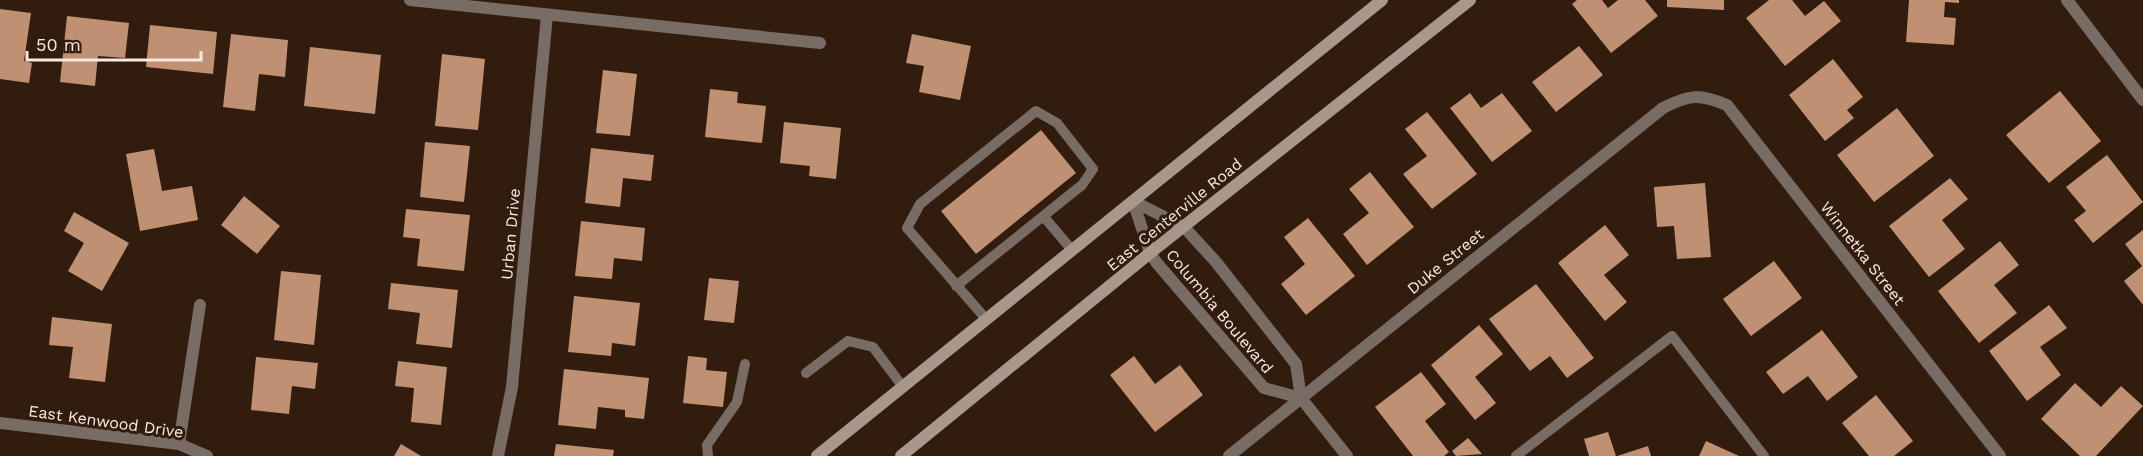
<svg xmlns="http://www.w3.org/2000/svg" width="2143" height="456" font-family="'Work Sans',sans-serif">
<rect width="100%" height="100%" fill="#311c0e"/>
<path fill="#bf9172" d="M1577,0H1602L1608,8L1618,0H1645L1658,16L1611,53L1572,4Z
M1667,0H1724V10L1667,7Z
M1769,0H1792L1805,16L1824,1L1841,21L1785,66L1746,18Z
M1909,0H1959V3L1945,2L1944,17L1956,18L1954,45L1906,42Z
M0,9L31,13L24,61L32,63L29,83L0,79Z
M67,16L129,23L125,58L98,56L95,86L60,82Z
M150,25L217,32L213,74L146,67Z
M231,34L288,40L285,77L259,74L255,111L223,107Z
M912,34L971,46L960,100L919,92L924,66L906,63Z
M1579,46L1603,75L1556,112L1532,82Z
M310,47L381,55L375,114L304,106Z
M442,54L485,59L478,130L435,126Z
M1833,59L1863,97L1847,110L1854,118L1825,141L1789,95Z
M603,70L637,74L630,136L596,133Z
M710,89L738,92L737,103L766,106L762,143L705,137Z
M2060,91L2101,141L2049,183L2006,135Z
M1470,93L1481,108L1502,93L1532,131L1492,162L1450,108Z
M1897,108L1934,156L1874,202L1837,155Z
M1427,112L1477,174L1432,209L1403,174L1427,156L1405,129Z
M784,122L841,128L836,179L809,176L810,166L780,163Z
M1041,130L1076,173L976,254L941,211Z
M425,142L470,146L464,202L420,197Z
M591,148L654,155L651,181L623,178L620,207L585,203Z
M154,149L162,191L192,186L198,220L140,231L126,154Z
M2107,155L2143,202L2093,243L2074,220L2086,211L2066,187Z
M1370,172L1414,227L1367,265L1343,234L1369,213L1349,189Z
M1950,178L1968,199L1942,220L1965,249L1929,277L1889,226Z
M1705,183L1711,257L1677,259L1674,226L1657,227L1654,187Z
M244,196L280,226L257,254L221,225Z
M406,209L470,215L464,271L417,266L420,239L403,237Z
M74,212L129,243L102,291L68,271L84,243L64,231Z
M1308,218L1355,276L1306,315L1281,284L1305,264L1284,237Z
M581,221L645,228L642,261L614,258L612,279L575,276Z
M1605,225L1629,255L1604,275L1627,302L1605,321L1558,263Z
M2143,230V305L2124,281L2142,266L2125,244Z
M2000,241L2019,265L1994,285L2017,313L1979,343L1938,291Z
M1774,261L1802,298L1751,336L1723,299Z
M281,271L321,275L314,345L274,340Z
M709,278L739,281L734,323L704,320Z
M391,283L458,290L452,348L416,344L420,313L388,309Z
M1536,284L1594,358L1567,378L1550,356L1530,371L1489,319Z
M574,296L640,303L635,346L612,343L611,356L568,352Z
M2049,305L2067,328L2040,347L2061,375L2027,401L1989,351Z
M52,317L112,324L105,382L69,378L73,347L49,345Z
M1479,325L1503,354L1475,377L1496,403L1475,420L1431,365Z
M1822,330L1858,377L1827,401L1808,376L1783,394L1766,372Z
M688,356L707,358L706,370L727,372L723,407L683,403Z
M1134,356L1155,384L1180,365L1203,395L1155,432L1110,375Z
M256,357L318,363L315,389L292,386L289,414L251,410Z
M398,361L447,367L441,425L411,422L414,388L395,386Z
M564,369L649,378L644,419L625,417V410L598,407L596,429L558,425Z
M1421,372L1446,404L1425,421L1449,452L1444,456H1413L1375,407Z
M2075,383L2101,407L2121,386L2143,406L2096,456H2080L2041,419Z
M1876,395L1913,441L1894,456H1869L1842,423Z
M1608,432L1616,456H1589L1584,439Z
M1468,438L1482,454L1456,456L1452,451Z
M1706,441L1739,456H1699Z
M401,444L421,456H394Z
M556,444L614,450L613,456H554Z
M1648,446L1651,456H1617Z"/>
<g fill="none" stroke-linecap="round" stroke-linejoin="round">
<path stroke="#786c65" stroke-width="10" d="M1044,217L1072,250
M956,286L1082,185L1093,169L1057,123L1036,111L920,204L907,228L986,319
M806,373L848,341L873,347L903,387
M708,456L707,445L737,402L745,364
M1516,456L1672,336L1764,456"/>
<path stroke="#786c65" stroke-width="12" d="M410,0L820,43
M2067,0L2143,100
M1133,201L1184,227L1216,262L1296,364L1301,398L1264,388L1156,262L1150,253Z
M1301,398L1347,456
M0,423L179,444L207,456
M179,444L200,305
M498,456L512,387L547,15
M1229,456L1663,108C1690,94 1699,94 1727,105L2000,456"/>
<path stroke="#a9978b" stroke-width="12" d="M817,456L1382,0
M901,456L1150,253L1470,0"/>
</g>
<g text-anchor="middle" stroke-width="6" stroke-linejoin="round" paint-order="stroke">
<g font-size="16" fill="#f9eae1" stroke="#311c0e">
<text transform="translate(1174 214) rotate(-39)" y="6">East Centerville Road</text>
<text transform="translate(510 234) rotate(-85)" y="6">Urban Drive</text>
<text transform="translate(1863 253) rotate(52)" y="6">Winnetka Street</text>
<text transform="translate(1445 261) rotate(-39)" y="6">Duke Street</text>
<text transform="translate(1220 311) rotate(50)" y="6">Columbia Boulevard</text>
<text transform="translate(106 421) rotate(8)" y="6">East Kenwood Drive</text>
</g>
</g>
<path d="M27 51v9h174v-9" fill="none" stroke="#f9eae1" stroke-width="3"/>
<text x="36" y="51" font-size="18" fill="#f9eae1" stroke="#311c0e" stroke-width="4.5" paint-order="stroke">50 m</text>
</svg>
